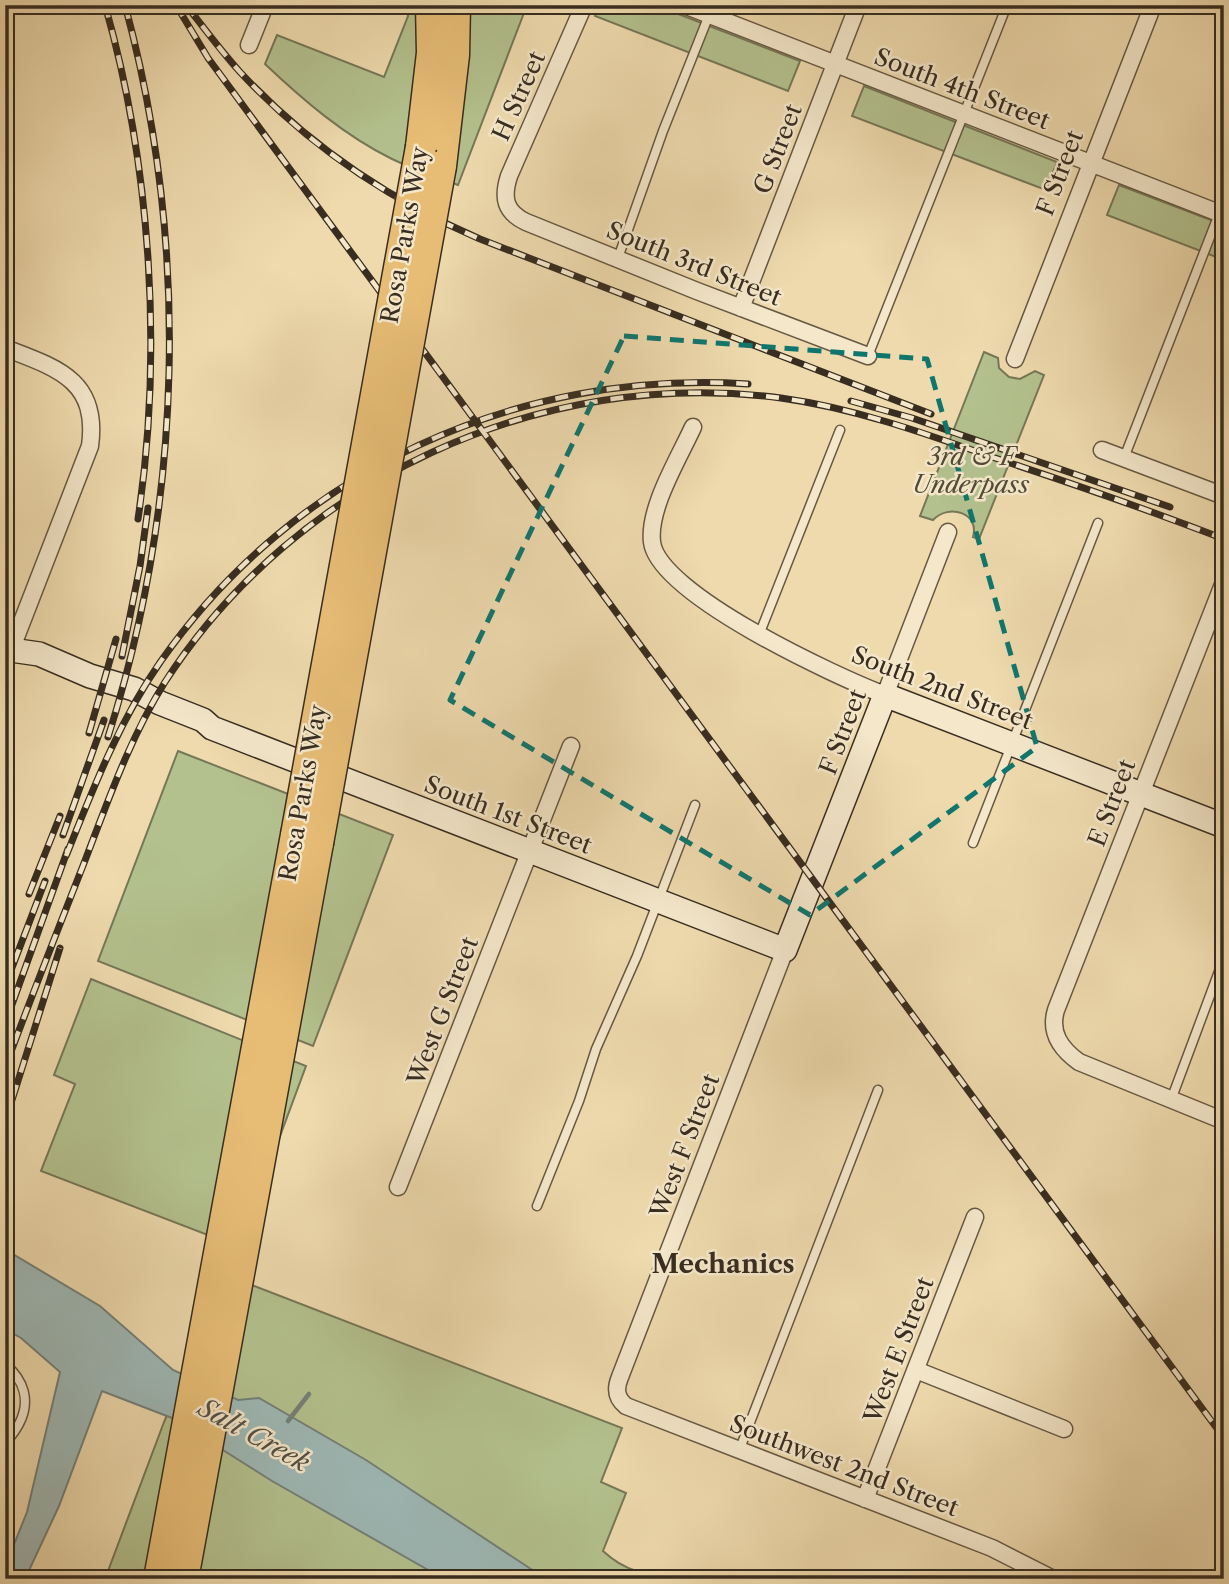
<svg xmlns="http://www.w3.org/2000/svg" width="1229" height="1584" font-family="'Libre Caslon Text',serif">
<rect width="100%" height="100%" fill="#eedaad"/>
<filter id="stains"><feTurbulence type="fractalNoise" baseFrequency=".00286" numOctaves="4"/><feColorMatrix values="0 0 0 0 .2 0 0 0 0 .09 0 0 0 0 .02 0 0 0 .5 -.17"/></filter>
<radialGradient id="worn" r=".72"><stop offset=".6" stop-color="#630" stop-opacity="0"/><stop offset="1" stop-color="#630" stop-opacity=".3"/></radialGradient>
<path fill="#b3c18e" stroke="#767757" stroke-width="2" d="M407,5H527L458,185C436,176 412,169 392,159C345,136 303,100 265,64L277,35L384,77L408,16Z
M599,5H655L800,61L788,91L595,16Z
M864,86L1057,162L1046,190L852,116Z
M1119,185L1224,225V260L1107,215Z
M984,352L998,358L999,368L1009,377L1020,379L1035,371L1044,375L979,539L973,537C980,513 949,503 933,520L920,516Z
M178,751L393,835L313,1046L98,961Z
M91,979L306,1066L239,1247L41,1171L75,1084L54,1075Z
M226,1275L622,1428L601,1482L626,1493L603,1551C631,1577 654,1574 690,1579H105L164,1422Z"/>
<path fill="#9eb8b5" stroke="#758079" stroke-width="2" d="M5,1253H11L100,1306L173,1370L238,1400L259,1398L366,1460L546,1579H444L272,1481L172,1418L102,1391L59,1506L25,1579H5V1567L27,1512L60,1372L21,1338L5,1329Z"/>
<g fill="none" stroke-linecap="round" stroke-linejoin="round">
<path stroke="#758079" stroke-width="4.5" d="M288,1421L309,1394"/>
<g stroke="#665843" stroke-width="11">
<path id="lane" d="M618,258L663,131L713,5
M868,356L1007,5
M1124,458L1224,201
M759,635L840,430
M973,843L1098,523
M1171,1100L1224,958
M537,1206L579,1101L596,1049L637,956L695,805
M5,1364C24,1380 31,1401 19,1424C15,1431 12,1437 5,1442
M739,1451L878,1090"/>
</g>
<g stroke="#665843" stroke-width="19">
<path id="street" d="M584,5L509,176C502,198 505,212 526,222L697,291L868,356
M684,5L1224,215
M249,45L265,5
M741,308L858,5
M5,348C57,368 99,380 90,446L11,650
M1015,359L1153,5
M693,427C679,458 648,508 652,542C658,594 837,677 885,695L948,532
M1102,450L1224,496
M1224,582L1056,1010C1049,1033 1061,1049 1079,1062L1224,1121
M785,950L620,1377C615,1389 616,1398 626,1406L992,1548L1053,1579
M398,1187L571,746
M916,1370L1064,1429
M865,1499L975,1217"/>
</g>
<g stroke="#382d20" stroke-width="26">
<path id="secondary" d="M11,650L39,654L90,676L134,689L160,703L203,720L212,728L785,950L885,695L1224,826"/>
</g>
<g stroke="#382d20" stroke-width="33">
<path id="highway" d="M421,147L432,53L431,5
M441,166L454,55L455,5
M159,1579L296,835
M183,1579L318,843"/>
</g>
<use href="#lane" stroke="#f4e7ca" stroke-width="8"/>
<use href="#street" stroke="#f4e7ca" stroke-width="16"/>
<use href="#secondary" stroke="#f4e7ca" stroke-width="23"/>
<use href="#highway" stroke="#e7bd76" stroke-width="30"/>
<g stroke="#382d20" stroke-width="7">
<path id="rail" d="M105,5C151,166 163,353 138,519
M176,5L208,58L1224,1438
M186,5C204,28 221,51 240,72C308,145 389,200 480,239L931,414
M851,401L912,418L1170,507
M122,656L140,566L148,508
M89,733L116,639
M108,737C183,501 190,245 125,5
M63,835L104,720
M66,856C93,789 119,721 161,661C294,471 517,369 748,384
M29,894L60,816
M5,986L45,881
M5,1024L68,849
M5,1068C31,997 59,927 86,858C109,798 131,736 165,682C295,480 542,366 781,398C853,408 921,432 989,456C1068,482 1146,509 1224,539
M5,1122L60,948"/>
</g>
<use href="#rail" stroke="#f4e7ca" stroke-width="4.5" stroke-dasharray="13" stroke-linecap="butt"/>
<g stroke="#382d20" stroke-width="33" stroke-linecap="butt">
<path id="highway-bridge" d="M296,835L421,147
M318,843L441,166"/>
</g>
<use href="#highway-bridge" stroke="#e7bd76" stroke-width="30"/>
</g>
<path fill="none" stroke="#0f766e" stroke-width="5" stroke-dasharray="14 9" stroke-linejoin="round" d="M624,336L927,359L1037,747L810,915L450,700Z"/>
<g text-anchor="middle" stroke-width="5" stroke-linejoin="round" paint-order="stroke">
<g font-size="24" fill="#382d20" stroke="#f4e7ca">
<text transform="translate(962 89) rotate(21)" y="8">South 4th Street</text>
<text transform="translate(519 96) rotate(-66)" y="8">H Street</text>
<text transform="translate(778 149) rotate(-69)" y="8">G Street</text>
<text transform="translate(1060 173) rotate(-69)" y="8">F Street</text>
<text transform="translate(405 235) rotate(-80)" y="8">Rosa Parks Way</text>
<text transform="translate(694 264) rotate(22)" y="8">South 3rd Street</text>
<text transform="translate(942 688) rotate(21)" y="8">South 2nd Street</text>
<text transform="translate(843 732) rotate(-69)" y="8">F Street</text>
<text transform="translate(303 793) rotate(-80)" y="8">Rosa Parks Way</text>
<text transform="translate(1112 803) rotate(-69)" y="8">E Street</text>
<text transform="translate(508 815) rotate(21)" y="8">South 1st Street</text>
<text transform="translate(443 1011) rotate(-69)" y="8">West G Street</text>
<text transform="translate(685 1146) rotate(-69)" y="8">West F Street</text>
<text transform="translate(899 1350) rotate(-69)" y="8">West E Street</text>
<text transform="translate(844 1466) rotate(21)" y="8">Southwest 2nd Street</text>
</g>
<g font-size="24" font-style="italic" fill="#514b36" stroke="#f4e7ca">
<text x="971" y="465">3rd &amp; F<tspan x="971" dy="28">Underpass</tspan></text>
</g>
<g font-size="26" font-weight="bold" fill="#382d20" stroke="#f4e7ca">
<text x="723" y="1273">Mechanics</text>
</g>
<g font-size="26" font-style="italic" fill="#525045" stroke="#f4e7ca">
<text transform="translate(254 1435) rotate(29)" y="9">Salt Creek</text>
</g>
</g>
<rect width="1229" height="1584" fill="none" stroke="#eedaad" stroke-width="28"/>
<rect x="7" y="7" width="1215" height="1570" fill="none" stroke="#382d20" stroke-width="3.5"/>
<rect x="14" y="14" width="1201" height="1556" fill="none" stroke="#382d20" stroke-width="2"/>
<rect width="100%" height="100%" filter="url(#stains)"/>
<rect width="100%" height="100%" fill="url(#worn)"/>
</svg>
